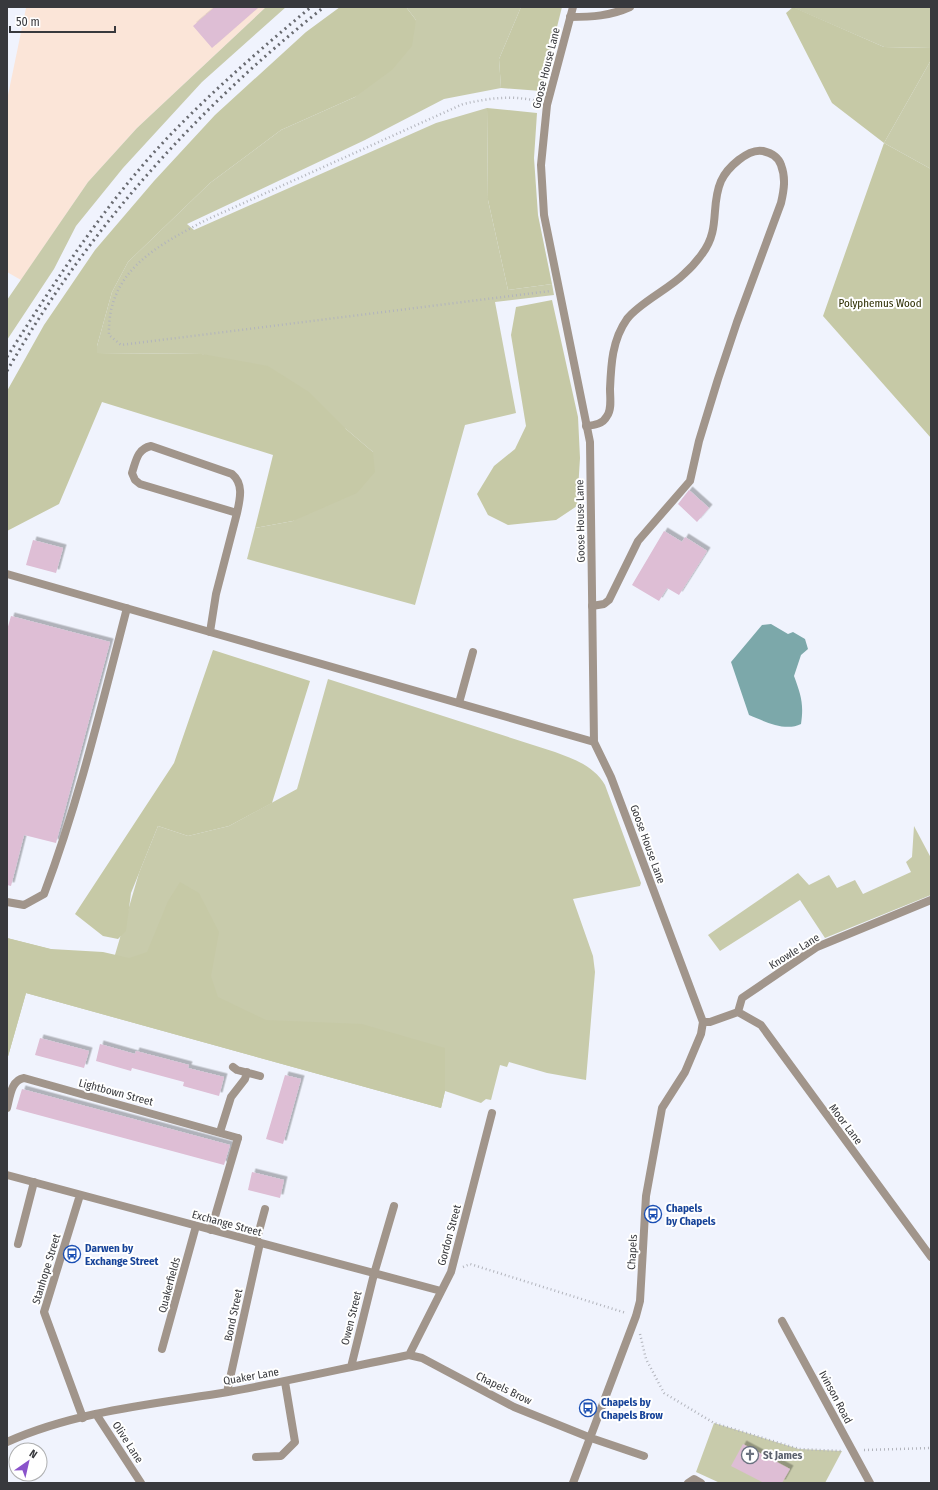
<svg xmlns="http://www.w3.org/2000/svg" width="938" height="1490" font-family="'Fira Sans Condensed',sans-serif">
<defs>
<filter id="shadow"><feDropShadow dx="3.5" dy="-3.5" stdDeviation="0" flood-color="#0004"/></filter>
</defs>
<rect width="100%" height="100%" fill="#f0f3fd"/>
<path fill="#fbe5d8" d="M29,7H266L137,128L88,182L21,280L7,272V100L26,8Z"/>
<path fill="#c8cbab" d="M266,7H286L202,82L123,168L76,226L54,269L7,340V300L88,182L137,128Z
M406,7H521L499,59L501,88L444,99L365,140L187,224L194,230L436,123L487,108L488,200L508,290L552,284L554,295L495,302L516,413L465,425L415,605L247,559L255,528L293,521L373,452L346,429L202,354L97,353V346L112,292L128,262L210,183L281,130L355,97L416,20Z
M792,7H931V48L884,47Z
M931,60V169L884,143Z
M328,679L555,752C574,759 594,766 605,785L641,883L640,886L573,899L593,956L595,972L586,1080L547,1073L509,1062L507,1067L500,1065L491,1100L486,1099L481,1103L445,1091L441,1108L26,993L7,1060V938L112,965L139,873L158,826L188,836L229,826L297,789Z
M914,826L931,858V895L825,938L800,900L720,951L708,935L798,873L809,885L829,875L837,888L855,880L863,894L911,872L906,862L912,857Z
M714,1423L799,1449L842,1451L825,1483H720L696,1472Z"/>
<path fill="#c6c9a6" d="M340,7H406L416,20L412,46L392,70L355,97L281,130L210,183L128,262L112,292L97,346V353L202,354L268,366L309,392L346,429L373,452L375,472L357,493L293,521L255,528L273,455L102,402L59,504L7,531V391L44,325L95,250L154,181L215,115L306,32Z
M521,7H562L541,91L501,88L499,59Z
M793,7L884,47L931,48V60L884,143L931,169V438L823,316L884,143L832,103L786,13Z
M487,108L537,113L534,158L538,215L552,284L508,290L488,200Z
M552,300L578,417L580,458L577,506L556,520L508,525L488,515L477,494L494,466L515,449L526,426L511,335L516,307Z
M213,650L310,681L272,803L229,826L188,836L158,826L131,893L126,931L118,939L103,936L75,914L174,763Z
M180,882L199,893L219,932L211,976L218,997L266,1020L362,1024L445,1048V1091L441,1108L26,993L7,1060V938L51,949L103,952L129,958L147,952L168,901Z"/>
<path fill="#7ca8aa" d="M771,624L788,634L793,632L805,639L808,649L801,655L794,676C801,695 804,704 801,724C785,732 764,721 749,715L731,662L762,625Z"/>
<path fill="#debed5" filter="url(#shadow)" d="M215,7H259L212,48L193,26Z
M689,490L709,508L697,522L678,504Z
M664,531L682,542L685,537L707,551L679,595L667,588L659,601L632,585Z
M33,540L63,548L56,573L26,565Z
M11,616L110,642L56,843L24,835L11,886L7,885V630Z
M40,1038L89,1051L84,1068L35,1055Z
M100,1044L135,1054L136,1051L189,1065L188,1068L224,1077L219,1096L183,1086L184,1082L132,1068L131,1071L96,1061Z
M285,1075L301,1079L283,1144L266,1139Z
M22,1089L230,1145L224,1165L16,1109Z
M252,1172L284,1180L280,1198L248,1190Z
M743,1444L790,1469L782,1483H764L731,1466Z"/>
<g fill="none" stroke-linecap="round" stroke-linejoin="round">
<path stroke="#b2b4bc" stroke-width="2.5" stroke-dasharray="1 3" stroke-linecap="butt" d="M538,101C509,95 491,98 463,104L206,220C157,246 107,271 109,335L121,345L550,291
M463,1267L470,1264L626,1313
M640,1334L646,1359L664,1393L714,1423L799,1449L841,1451
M864,1450L931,1448"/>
<path stroke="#a1958b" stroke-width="8" d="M570,17C592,17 610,16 630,7
M586,426C595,425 603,424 607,416C612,409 610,398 610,389C611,365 612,340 627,319C639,303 669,289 684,274C691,268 697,261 702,254C721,229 710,206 721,181C727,168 748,148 763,151C771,153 778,156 781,165C786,178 784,190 781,203L737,322L718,379L699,441L690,481L638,541L609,600L604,604L592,606
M7,574L210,632L216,594L237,513C240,499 244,484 232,474L151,446C137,449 136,461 132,473L135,480L140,484L237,513
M459,703L473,652
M7,902L24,905L44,894C79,801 102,704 127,608
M211,1230L238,1138
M256,1242L265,1209
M18,1244L34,1182
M374,1274L394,1206"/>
<path stroke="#a1958b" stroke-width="8" d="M573,7L547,105L541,165L544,215L590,442L594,742L611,777L703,1022L701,1034L685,1072L662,1108L646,1196L640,1301L636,1316L573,1483
M210,632L594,742
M738,1012L761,1025L931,1257
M703,1022H710L738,1012L742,998L817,947L931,900
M233,1067L237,1070L260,1076
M7,1108C10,1097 11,1080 24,1078L238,1138
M220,1132L231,1097L245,1079L247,1072
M7,1175L441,1291
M80,1195L44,1312L83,1418
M782,1321L870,1483
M162,1349L196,1226
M409,1355L451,1272L492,1113
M351,1367L374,1274
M227,1392L260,1243
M96,1414L141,1483
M7,1442C76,1411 154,1404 228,1392C289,1381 349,1367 409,1355L422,1358L514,1407L591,1438L644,1456
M256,1457L281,1456L295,1442L285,1382
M688,1483L694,1479L701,1483"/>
<path stroke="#686a70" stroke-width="3" stroke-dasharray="2 4" stroke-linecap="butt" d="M7,357C57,278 109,198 174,131C217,87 264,46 311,7
M7,371C89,228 195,110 324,7"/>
</g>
<defs>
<g id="bus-ring" transform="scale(0.9)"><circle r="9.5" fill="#fff" stroke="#1a4fb4" stroke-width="1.5"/><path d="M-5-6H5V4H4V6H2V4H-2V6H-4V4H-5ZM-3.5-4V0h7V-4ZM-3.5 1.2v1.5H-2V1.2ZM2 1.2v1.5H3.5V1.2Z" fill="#1a4fb4"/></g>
<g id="church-ring" transform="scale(0.9)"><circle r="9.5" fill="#fff" stroke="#6b7280" stroke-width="1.5"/><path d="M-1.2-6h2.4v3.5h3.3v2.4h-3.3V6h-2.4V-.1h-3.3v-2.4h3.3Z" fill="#6b7280"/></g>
</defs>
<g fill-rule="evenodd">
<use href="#bus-ring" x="653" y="1214"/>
<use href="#bus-ring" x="72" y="1254"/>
<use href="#bus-ring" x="588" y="1408"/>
<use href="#church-ring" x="750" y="1455"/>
</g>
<g text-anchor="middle" stroke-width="4" stroke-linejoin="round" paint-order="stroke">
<g font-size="11" fill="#38393d" stroke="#fff">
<text transform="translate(546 68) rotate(-76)" y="4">Goose House Lane</text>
<text transform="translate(580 521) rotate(-91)" y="4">Goose House Lane</text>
<text transform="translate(648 844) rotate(70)" y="4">Goose House Lane</text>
<text transform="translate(794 951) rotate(-32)" y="4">Knowle Lane</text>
<text transform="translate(116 1092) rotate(15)" y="4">Lightbown Street</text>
<text transform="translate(846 1124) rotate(53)" y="4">Moor Lane</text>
<text transform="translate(227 1223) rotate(15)" y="4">Exchange Street</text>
<text transform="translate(449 1235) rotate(-75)" y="4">Gordon Street</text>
<text transform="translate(632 1252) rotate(-87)" y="4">Chapels</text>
<text transform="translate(46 1269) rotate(-73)" y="4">Stanhope Street</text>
<text transform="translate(169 1285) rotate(-75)" y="4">Quakerfields</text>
<text transform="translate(233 1315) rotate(-78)" y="4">Bond Street</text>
<text transform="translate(351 1318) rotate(-76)" y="4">Owen Street</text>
<text transform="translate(251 1376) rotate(-10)" y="4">Quaker Lane</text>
<text transform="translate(504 1388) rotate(26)" y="4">Chapels Brow</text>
<text transform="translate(836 1397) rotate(62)" y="4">Ivinson Road</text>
<text transform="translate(128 1442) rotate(57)" y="4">Olive Lane</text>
</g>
<g font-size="11" fill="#2c2d01" stroke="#fff">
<text x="880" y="307">Polyphemus Wood</text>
</g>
<g font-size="11" font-weight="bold" fill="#164399" stroke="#fff" text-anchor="start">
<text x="666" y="1212">Chapels<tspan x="666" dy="13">by Chapels</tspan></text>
<text x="85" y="1252">Darwen by<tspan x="85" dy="13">Exchange Street</tspan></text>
<text x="601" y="1406">Chapels by<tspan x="601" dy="13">Chapels Brow</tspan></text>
</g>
<g font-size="11" font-weight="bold" fill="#5b616d" stroke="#fff" text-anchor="start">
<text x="763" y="1459">St James</text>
</g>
</g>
<rect width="938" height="1490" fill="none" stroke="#38393d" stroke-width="16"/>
<g transform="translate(28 1462) rotate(34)"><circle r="19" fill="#ffffff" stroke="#afb0b1"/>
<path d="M0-3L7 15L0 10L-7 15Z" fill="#8a53cb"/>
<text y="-6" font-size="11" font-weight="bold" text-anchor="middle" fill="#38393d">N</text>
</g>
<path d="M10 26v6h105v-6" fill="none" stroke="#38393d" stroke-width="2"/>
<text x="16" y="26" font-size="12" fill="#38393d" stroke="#ffffff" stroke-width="3" paint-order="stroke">50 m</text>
</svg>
